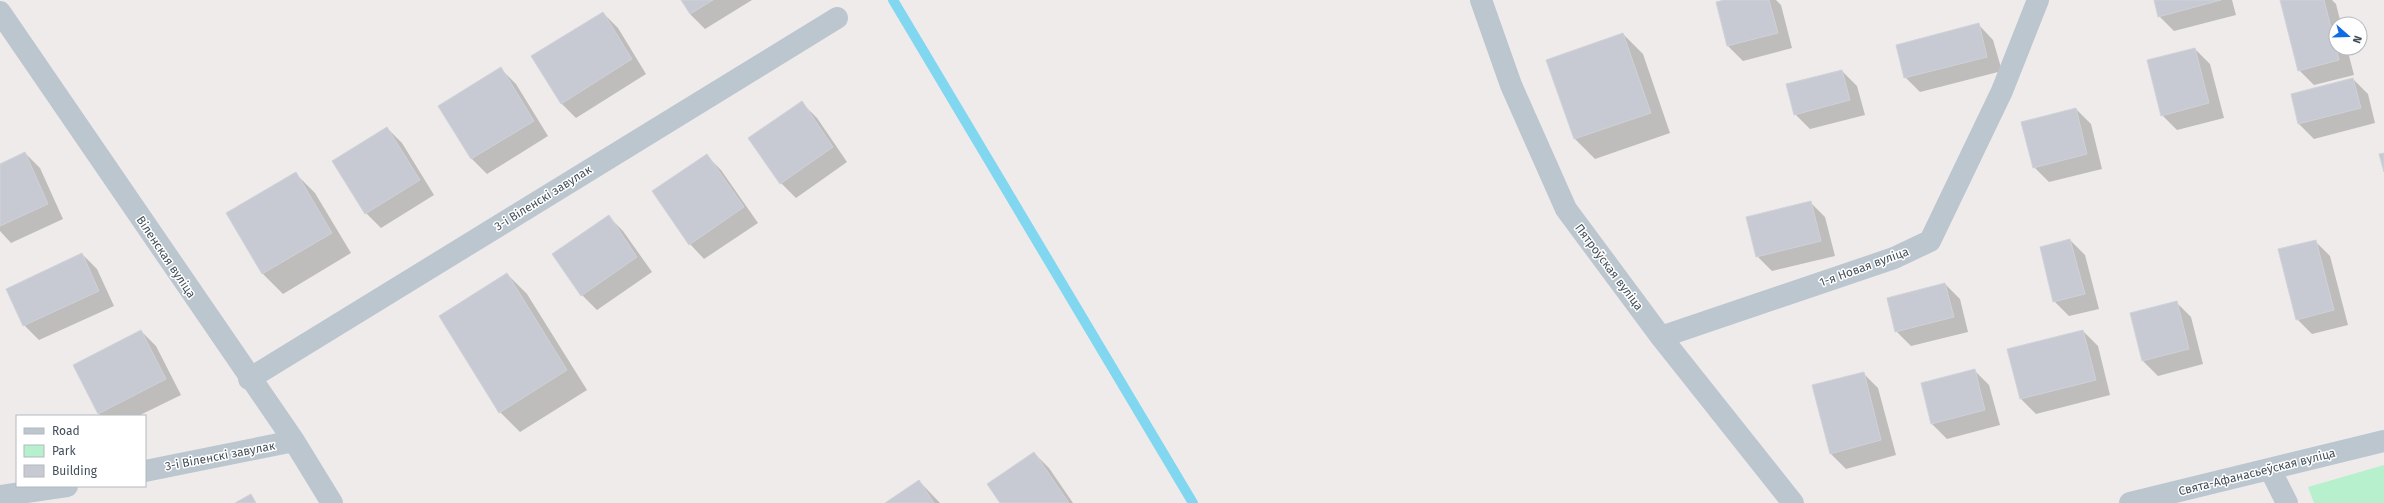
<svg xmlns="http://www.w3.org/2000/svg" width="2384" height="503" font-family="'Fira Sans',sans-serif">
<rect width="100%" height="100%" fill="#efebeb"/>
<path fill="#b6f0cd" d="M2384,465V503H2314L2308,487Z"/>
<path fill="#0003" d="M682,0H752L705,29L690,14Z
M1728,0H1776L1781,5L1792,48L1743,61L1728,46Z
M2155,0H2232L2236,15L2174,31L2159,16Z
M2281,0H2332L2336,4L2341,24H2336V48H2347L2354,75L2314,85L2299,70Z
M603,13L618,28L646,74L576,118L561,103Z
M1978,24L1993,40L2002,71L1920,92L1905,77Z
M1623,34L1643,54L1670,133L1595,159L1575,139L1548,60Z
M2195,49L2210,64L2224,118L2177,130L2162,115Z
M501,69L516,84L548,136L487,174L472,159L440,106Z
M1842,71L1857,86L1865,115L1810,129L1795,114Z
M2353,79L2368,94L2375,123L2314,139L2299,124Z
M802,103L817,118L847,162L796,198L781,183Z
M2076,109L2091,124L2102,169L2049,182L2034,167Z
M387,128L402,143L434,195L381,228L366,213Z
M25,153L40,168L63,219L11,243L0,231V165Z
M706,155L721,170L758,223L704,259L690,244Z
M295,173L315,193L351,253L283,294L263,274L228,214Z
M1810,202L1825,217L1835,256L1772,271L1757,256Z
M608,216L623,231L652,272L597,310L582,295Z
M2070,240L2085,255L2099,309L2069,316L2054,301Z
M2315,241L2330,256L2348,325L2312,334L2297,319Z
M82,254L97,269L114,306L39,340L24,325Z
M507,274L527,294L587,390L520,432L500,412Z
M1945,284L1960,299L1968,332L1911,346L1896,331Z
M2176,302L2191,317L2203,364L2158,376L2143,361L2131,314Z
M141,331L156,346L181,395L138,416H101L99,414Z
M2083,331L2098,346L2110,395L2036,414L2021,399L2009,350Z
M1974,370L1989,385L2000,425L1947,439L1932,424Z
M1863,373L1878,388L1896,455L1846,469L1831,454Z
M1034,453L1049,468L1073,503H1001Z
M919,481L940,503H887Z"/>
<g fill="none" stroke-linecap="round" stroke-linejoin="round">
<path stroke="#81d7f0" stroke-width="10" d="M893,0L1193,503"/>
</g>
<path fill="#c7cad2" stroke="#cfd2d8" d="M681,0H713L690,14Z
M1724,0H1769L1778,33L1727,46L1716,2Z
M2154,0H2221L2158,17Z
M2280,0H2324L2339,60L2298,71Z
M603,12L632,59L561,104L531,56Z
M1979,23L1987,57L1904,78L1896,45Z
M1623,33L1651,113L1574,139L1546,60Z
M2195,48L2209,103L2161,116L2147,60Z
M501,67L534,121L471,159L438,106Z
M1842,70L1850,100L1794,115L1786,84Z
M2353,78L2361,108L2298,124L2291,94Z
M802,101L833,147L780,184L748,138Z
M2076,108L2087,154L2033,168L2021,122Z
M387,127L420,180L365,214L332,161Z
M25,152L48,204L0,226V164Z
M2384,153V172L2379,154Z
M707,154L744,207L689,245L652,191Z
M296,172L332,233L262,274L226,213Z
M1811,201L1821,241L1756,257L1746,217Z
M609,215L637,257L581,296L552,254Z
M2070,239L2085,294L2053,302L2040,247Z
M2316,240L2334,310L2296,320L2278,249Z
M82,253L99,291L23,326L6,289Z
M507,273L567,370L499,413L439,316Z
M1945,283L1954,317L1895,332L1887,298Z
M2177,301L2189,349L2142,361L2130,313Z
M141,330L166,379L98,414L73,365Z
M2083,330L2096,380L2020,399L2007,349Z
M1975,369L1985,410L1931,424L1921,383Z
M1864,372L1881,440L1830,454L1812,385Z
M1034,452L1069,503H1000L987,484Z
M919,480L934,503H885Z
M251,494L256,503H235Z"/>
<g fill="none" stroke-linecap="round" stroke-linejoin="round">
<path stroke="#bbc6cf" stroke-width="22" d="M1481,0L1511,85L1566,209L1661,337L1793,503
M0,12L294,441L332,503
M1661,337L1894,258L1930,241L2002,91L2038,0
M249,379L837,18
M2270,469L2287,503
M145,471L294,441
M0,496L67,486
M2130,503L2384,441"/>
</g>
<g text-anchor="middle" stroke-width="3" stroke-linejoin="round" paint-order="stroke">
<g font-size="12" fill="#434f5a" stroke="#fff">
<text transform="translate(543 198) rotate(-32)" y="4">3-і Віленскі завулак</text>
<text transform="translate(166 257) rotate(56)" y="4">Віленская вуліца</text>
<text transform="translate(1609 267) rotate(53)" y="4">Пятроўская вуліца</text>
<text transform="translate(1864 267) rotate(-20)" y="4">1-я Новая вуліца</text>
<text transform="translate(220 456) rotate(-11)" y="4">3-і Віленскі завулак</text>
<text transform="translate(2257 472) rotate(-14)" y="4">Свята-Афанасьеўская вуліца</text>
</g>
</g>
<rect x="16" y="415" width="130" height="72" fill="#ffffff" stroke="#b4b9bd"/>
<rect x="24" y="428" width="20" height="6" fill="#bbc6cf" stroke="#b4b9bd"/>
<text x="52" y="435" font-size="12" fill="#434f5a">Road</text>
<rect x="24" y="445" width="20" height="12" fill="#b6f0cd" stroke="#b4b9bd"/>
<text x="52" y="455" font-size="12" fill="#434f5a">Park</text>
<rect x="24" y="465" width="20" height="12" fill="#c7cad2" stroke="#b4b9bd"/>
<text x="52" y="475" font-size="12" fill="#434f5a">Building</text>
<g transform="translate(2348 36) rotate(110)"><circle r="19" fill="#ffffff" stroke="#b4b9bd"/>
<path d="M0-3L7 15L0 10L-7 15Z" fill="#106be4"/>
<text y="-6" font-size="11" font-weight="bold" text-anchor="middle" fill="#434f5a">N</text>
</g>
</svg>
